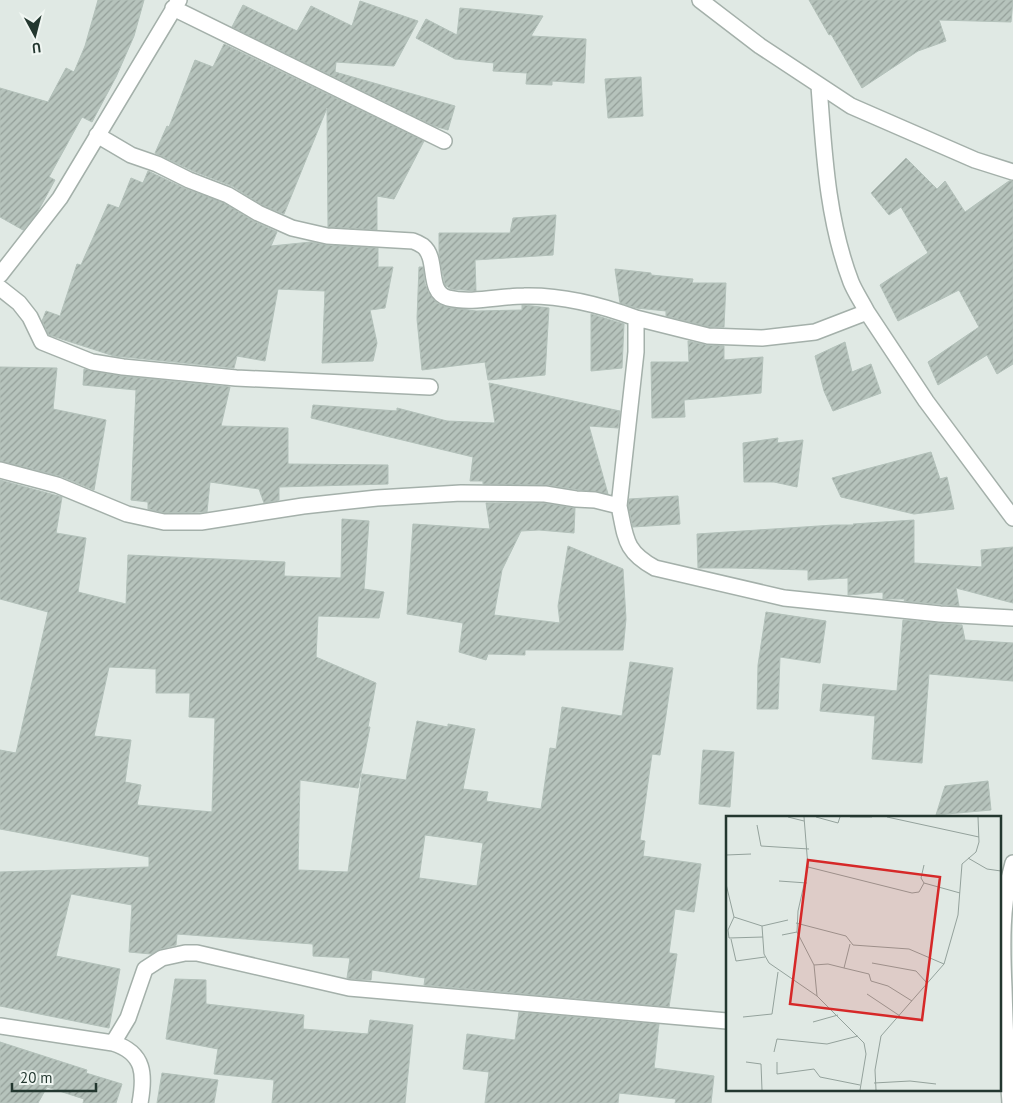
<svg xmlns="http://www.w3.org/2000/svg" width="1013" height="1103" font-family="'PT Sans',sans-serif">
<defs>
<pattern id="building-hatch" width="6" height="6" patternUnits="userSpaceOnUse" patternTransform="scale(1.25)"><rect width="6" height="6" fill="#b6c3bc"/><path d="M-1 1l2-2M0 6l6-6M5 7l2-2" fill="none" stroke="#949f99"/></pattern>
</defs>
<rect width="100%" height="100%" fill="#e0e9e4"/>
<path fill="url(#building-hatch)" stroke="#b3c1ba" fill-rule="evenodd" d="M98,0H144L134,36L116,77L92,122L82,117L49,177L55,180L37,213L23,230L0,217V88L48,102L66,68L74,72L85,46Z
M809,0H1013L1011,22L939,20L946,41L918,51L862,88L831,34L829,35Z
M360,1L418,21L394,66L336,62L335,72L455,106L448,130L434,126L232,27L243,5L297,31L311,6L352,26Z
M460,8L543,16L531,36L586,39L584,83L552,81V85L526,84L527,73L493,71L494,63L455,59L416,38L426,19L457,35Z
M224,44L424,141L394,199L377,196V230L328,227L327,108L284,214L262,205L232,186L193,171L155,153L167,126L169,127L195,60L213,67Z
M641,77L643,116L608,118L605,79Z
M906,158L937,189L945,181L965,212L1009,181H1013V364L997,374L987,355L938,385L928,362L979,327L959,290L898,321L880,285L928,253L901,207L889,215L871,193Z
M148,171L186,189L224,203L253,221L277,232L271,246L311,242L326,245L378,248V267H393L385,308L370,310L377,343L373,361L322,363L325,291L278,289L265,361L237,356L234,368L114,356L49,335L42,321L46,311L60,316L77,264L81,265L108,204L119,208L131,178L143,183Z
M556,215L553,255L475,260L476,291L451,289L445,285L439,255V233H510L513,218Z
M419,267H423L425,284L430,295L437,303L446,307L476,311L522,310V305H524L549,308L545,375L488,380L485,362L422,370L417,319Z
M615,269L651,273V275L693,279L692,283H726L724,327H709L666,316V311L636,308L620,303Z
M591,314L624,324L622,368L591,371Z
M688,341L706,345L724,346V360L763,357L761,393L684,400L685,417L652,418L651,362H689Z
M845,342L852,372L871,364L881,393L833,411L824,391L815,356Z
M0,367L57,368L53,409L106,420L94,490L60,476L0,461Z
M84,369L122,376L230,387L221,426L288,428V464L388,465V484L279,487V500L264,503L259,489L210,482L207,512L165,513L148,509V502L131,500L136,390L83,385Z
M489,383L620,411L618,428L589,426L608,494L546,485L483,484V481H470L473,457L311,418L313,405L397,411V408L447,421L495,423Z
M778,438L777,443L803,440L797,487L774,482H744L743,443Z
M931,452L940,479L947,477L954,509L914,514L841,497L832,478Z
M0,480L62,497L56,533L86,538L78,592L126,604L128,555L285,562L284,576L341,578L342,519L369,521L364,589L384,592L379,618L318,616L316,657L376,683L368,727H370L358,788L300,780L298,870L348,872L362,774L406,780L417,721L448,727V724L475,729L463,789L488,792L486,801L541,809L550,748L556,749L562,707L622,716L630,662L673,668L660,755L652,754L640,840L645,841L643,856L701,864L694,912L675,909L669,953L677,954L669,1007L424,985L425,978L372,970L371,980L350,979L347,978L350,958L313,956V944L177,934L176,945L160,949L151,954L129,952L132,905L71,894L56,956L120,969L109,1028L0,1006V872L149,867V857L0,829V750L16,753L48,612L0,599ZM109,667L156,669V693H190L189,717L215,718L212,812L137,805L141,785L125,782L131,740L94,736ZM425,835L483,843L477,886L419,878Z
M678,496L680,524L633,527L628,506L629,499Z
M486,503H544L575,508L574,533L539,530L521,531L502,570L494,615L560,623L558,606L568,546L623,569L626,619L623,650H525V655L488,654L486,660L459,652L463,623L407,614L413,524L490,529Z
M914,520V563L982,567L981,550L1013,547V603L956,588L959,606L904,601L905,599H883V592L848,595V578L808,580V570L732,568H698L697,534L834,525H854L853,524Z
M766,612L826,621L820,663L780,657L778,709H757L758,665Z
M903,620L962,625L965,640L1013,643V681L929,674L922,763L872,759L875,716L820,711L823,684L897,691Z
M703,750L734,752L730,807L699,804Z
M988,781L991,810L936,815L945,786Z
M175,979L206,980V1004L304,1015L303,1029L368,1034L370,1020L413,1025L405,1103H272L274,1080L214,1074L218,1049L166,1039Z
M519,1012L659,1024L654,1068L714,1076L711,1103H675L676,1099L619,1093L618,1103H485L489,1072L463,1069L467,1034L515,1040Z
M0,1042L87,1070L86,1073L122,1084L116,1103H83L84,1099L47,1087L38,1103H0Z
M162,1073L218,1080L214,1103H157Z"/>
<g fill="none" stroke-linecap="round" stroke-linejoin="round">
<g stroke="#a4b0aa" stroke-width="18">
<path id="street" d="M700,0L760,46L851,106L975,160L1013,172
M173,8L444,141
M819,86C824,152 827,219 851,282C855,292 862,302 867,312
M97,135L131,155L157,164L189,180L228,195L258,213L292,228L327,236L413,241C416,242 420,244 423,246C439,259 426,292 448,298C472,304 500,296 524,296C562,295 601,305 636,318V352L619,506
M0,275L60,198L179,0
M0,288L19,303L30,317L42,342L92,362L123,367L236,378L430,387
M636,318L708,336L762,338L815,332L867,312L926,401L1013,518
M0,470L57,485L127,514L164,522H201L303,506L377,498L461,493L545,494L576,499L595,500L619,506C626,538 624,551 655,568L784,598L940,614L1013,618
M0,1026L113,1043L128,1018L145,969L162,958L185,953H197L349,988L727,1021
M113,1043C145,1053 145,1075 140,1103
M1010,1103C1007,1065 1005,1027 1004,988C1002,946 1001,904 1013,863"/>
</g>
<use href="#street" stroke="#fff" stroke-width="15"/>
</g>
<g transform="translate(726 816)">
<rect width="275" height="275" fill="#e0e9e4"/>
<path fill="none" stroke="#94a29c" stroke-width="1" d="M62,1L78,5M78,1L82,51L72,95L71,116L88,149L102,148L118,152M90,1L112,7L114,1M124,1H146M161,1L253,21M31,9L35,30L83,33M0,39L25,38M242,42L261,53L275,55M82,51L186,77L193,76L198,67L234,77M53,65L81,67M198,67L195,62L198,49M0,68L8,101L36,110L38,138L43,147L91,180L138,227L140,238L134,274M8,101L2,114L3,122L37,121M70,107L120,120L127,129L183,133L218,148M36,110L62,104M56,119L71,116M5,123L10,145L39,141M124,128L118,152L143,158L145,165L162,170L186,185M146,147L190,155L201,167M88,149L91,180M141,178L174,200M17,201L46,198L52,156M87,206L112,199M48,236L51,223L101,228L132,220M20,246L35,248L36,274M51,246V258L88,253L94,261L134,269M148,267L184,265L210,268M150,274L149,254L155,220L218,148L232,99L236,48L250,36L253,26L252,1"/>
<path fill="#d62828" fill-opacity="0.15" stroke="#d62828" stroke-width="2.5" d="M82,44L214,61L196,204L64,188Z"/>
<rect width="275" height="275" fill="none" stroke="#23372f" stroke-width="2.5"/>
</g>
<g transform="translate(35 35) rotate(173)" stroke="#f0f6f2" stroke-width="4" paint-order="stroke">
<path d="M0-4L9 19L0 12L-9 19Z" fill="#23372f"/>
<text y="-8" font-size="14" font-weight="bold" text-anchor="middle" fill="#23372f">U</text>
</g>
<path d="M12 1083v8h84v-8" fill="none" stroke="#23372f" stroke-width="2.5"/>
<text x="20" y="1083" font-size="15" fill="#23372f" stroke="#f0f6f2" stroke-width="4" paint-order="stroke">20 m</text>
</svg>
